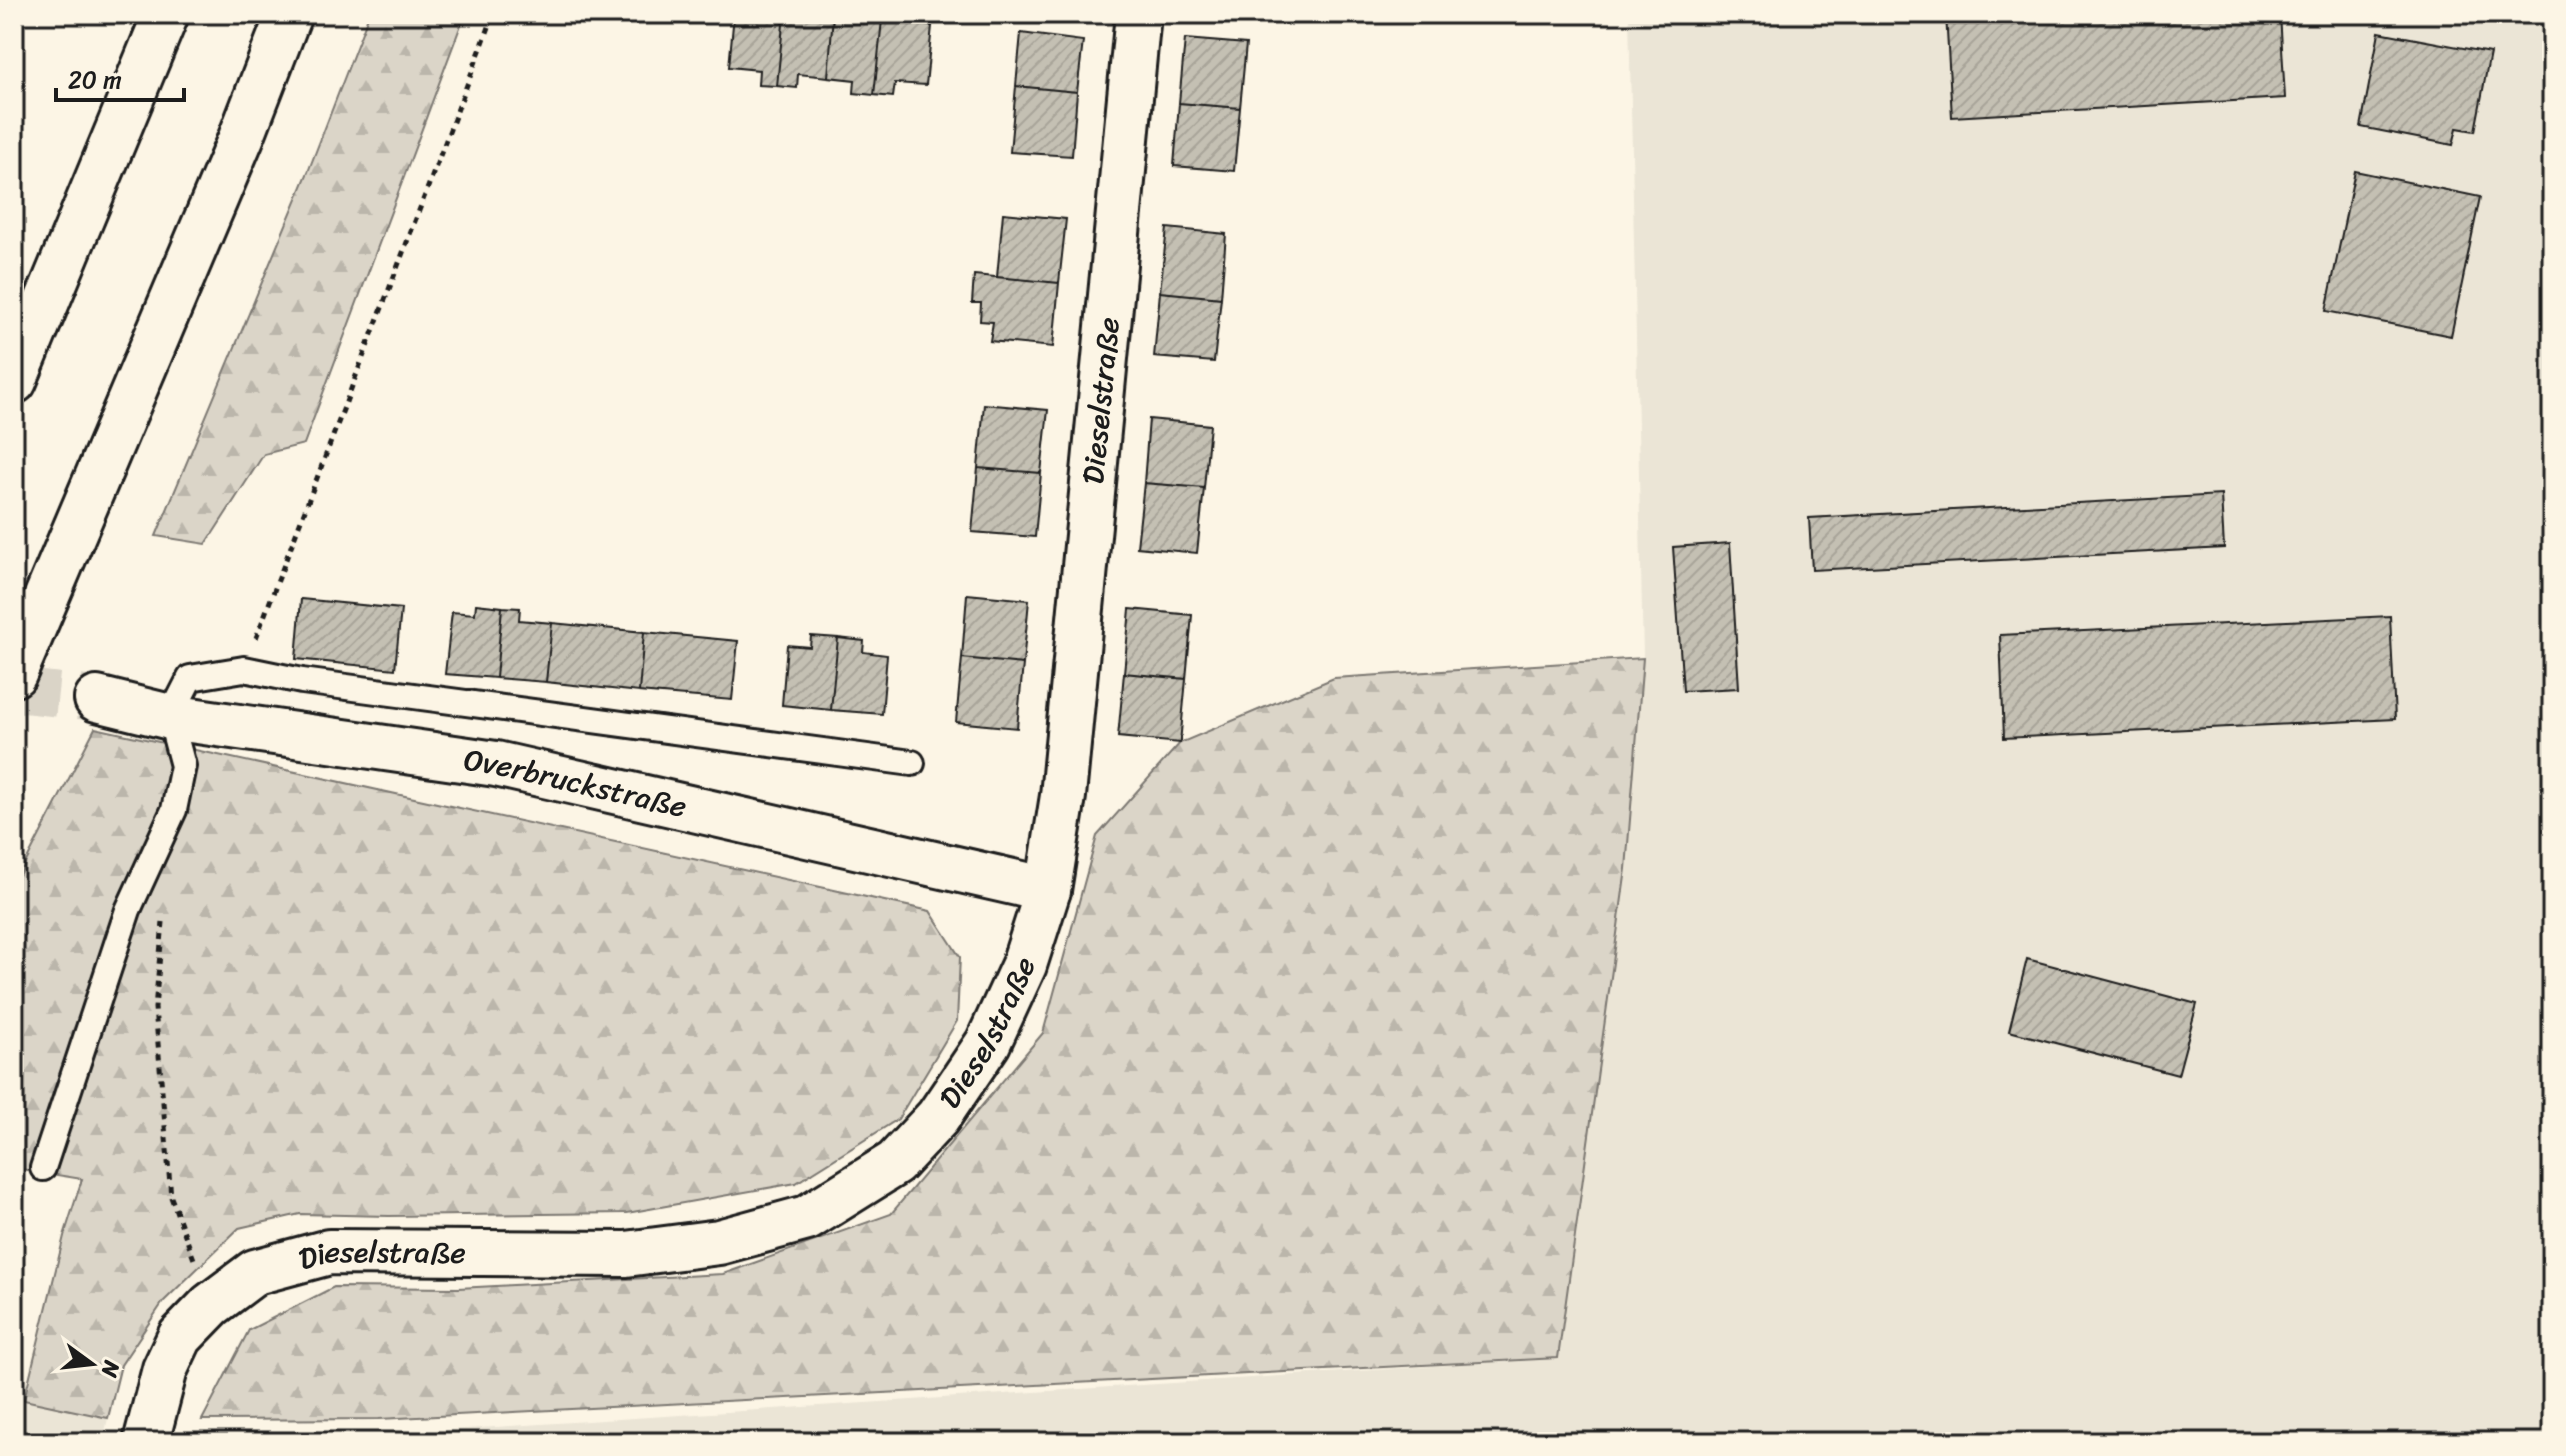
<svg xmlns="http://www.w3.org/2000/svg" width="2566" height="1456" font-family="Sriracha,sans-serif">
<defs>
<pattern id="forest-firs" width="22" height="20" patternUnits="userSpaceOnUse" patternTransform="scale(2)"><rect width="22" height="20" fill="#dbd5c8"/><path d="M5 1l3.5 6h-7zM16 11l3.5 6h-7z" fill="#bbb6ab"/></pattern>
<pattern id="building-hatch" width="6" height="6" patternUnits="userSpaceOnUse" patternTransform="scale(2)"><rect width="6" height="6" fill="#c4c0b3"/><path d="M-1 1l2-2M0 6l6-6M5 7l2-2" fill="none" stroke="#a8a499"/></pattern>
</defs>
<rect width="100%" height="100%" fill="#fcf5e5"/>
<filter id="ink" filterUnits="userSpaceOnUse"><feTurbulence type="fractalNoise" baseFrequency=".0125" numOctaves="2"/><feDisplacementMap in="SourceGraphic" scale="16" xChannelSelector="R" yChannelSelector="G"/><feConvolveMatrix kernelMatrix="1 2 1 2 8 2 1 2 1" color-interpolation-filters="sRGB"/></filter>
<g filter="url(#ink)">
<path fill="#ebe5d6" d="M1629,14H2552V1442H205L206,1437L418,1432L1558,1358L1626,869L1643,658Z
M14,1398L108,1418L103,1442H14Z"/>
<path fill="url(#forest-firs)" stroke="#7c7872" stroke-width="2" d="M369,14H465L304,444L264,454L206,544L156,536L308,172Z
M1643,658L1626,869L1558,1358L379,1419L202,1420L249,1330L334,1287L458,1288L723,1274L891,1214L1043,1033L1097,836L1180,743L1334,678Z
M95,728L930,911L960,957L957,1021L898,1119L796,1183L627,1213L389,1216L300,1214L239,1228L163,1302L121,1365L108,1418L24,1400L64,1236L82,1179L14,1168V885Z"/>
<path fill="url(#building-hatch)" stroke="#1c1c1c" stroke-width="2" d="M734,14H784L777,86L758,85L759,70L729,67Z
M784,14L833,15L828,77L798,74L797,88L777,86Z
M1946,14H2280L2285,98L1952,117Z
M833,15L882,20L874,95L854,93L855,80L828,77Z
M882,20L932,26L926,85L895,83L893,97L874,95Z
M2379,32L2490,53L2475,131L2457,128L2453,145L2361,127Z
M1021,33L1083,41L1077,92L1016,86Z
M1185,39L1246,44L1240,108L1179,103Z
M1016,86L1077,92L1072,156L1010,152Z
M1179,103L1240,108L1234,171L1174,166Z
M2355,171L2480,197L2451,336L2326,311Z
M1003,213L1066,219L1059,283L997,277Z
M1167,228L1226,234L1221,298L1160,292Z
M974,275L1059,283L1053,347L990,341L993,322L980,321L981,303H972Z
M1160,292L1221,298L1214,362L1154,357Z
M984,404L1048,410L1041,473L978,468Z
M1149,419L1210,425L1204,488L1144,483Z
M978,468L1041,473L1035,537L972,532Z
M1144,483L1204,488L1197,553L1137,547Z
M2221,495L2224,548L1812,570L1809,518Z
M1730,543L1739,688L1683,691L1673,547Z
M967,594L1029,600L1023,664L962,658Z
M301,599L401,609L395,669L296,659Z
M476,604L502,607L496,678L445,674L452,612L475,614Z
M502,607L520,608L519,620L552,623L546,682L496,678Z
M1130,609L1192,615L1186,679L1124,673Z
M2390,616L2395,719L2004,738L2000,635Z
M552,623L644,632L639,692L546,682Z
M644,632L738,641L732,700L639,692Z
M811,636L838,638L831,710L782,705L787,645L810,647Z
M838,638L864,641L863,652L887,655L882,714L831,710Z
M962,658L1023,664L1017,728L956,722Z
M1124,673L1186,679L1180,743L1118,737Z
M2027,959L2197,1004L2178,1075L2009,1031Z"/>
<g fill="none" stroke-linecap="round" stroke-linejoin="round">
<path stroke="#dad4c7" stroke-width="44" stroke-dasharray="44 22" stroke-linecap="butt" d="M14,690L97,699"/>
<g stroke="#1c1c1c" stroke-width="30">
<path id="lane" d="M43,1168L128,910L174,810L183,766L170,717L190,678L244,669L302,681L912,763"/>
</g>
<g stroke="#1c1c1c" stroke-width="50">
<g id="street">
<path id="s1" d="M97,699L170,717L496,764L1048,890"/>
</g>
</g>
<g stroke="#1c1c1c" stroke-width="50">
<g id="secondary">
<path id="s2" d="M146,1442L165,1369L180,1337L211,1305L255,1272L329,1252L626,1254L719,1242L807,1218L895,1163L938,1117L988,1043L1024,965L1048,890L1063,796L1138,14"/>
</g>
</g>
<g stroke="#1c1c1c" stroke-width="50">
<path id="highway" d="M14,381L166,14
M14,674L241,138L289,14"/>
</g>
<path stroke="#1c1c1c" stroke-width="5" stroke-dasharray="6 6" stroke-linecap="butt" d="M256,638L494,14
M163,922L155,1008L171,1197L195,1262"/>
<use href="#lane" stroke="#fcf5e5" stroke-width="24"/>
<use href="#street" stroke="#fcf5e5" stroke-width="44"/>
<use href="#secondary" stroke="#fcf5e5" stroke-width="44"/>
<use href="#highway" stroke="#fcf5e5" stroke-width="44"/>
</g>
</g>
<g text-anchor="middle" stroke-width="6" stroke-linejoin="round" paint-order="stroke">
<g font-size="30" fill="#1c1c1c" stroke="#fcf5e5">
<text dy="10" stroke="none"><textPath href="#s2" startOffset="1682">Dieselstraße</textPath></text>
<text dy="10" stroke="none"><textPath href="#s1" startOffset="486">Overbruckstraße</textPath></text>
<text dy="10" stroke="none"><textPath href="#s2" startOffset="1034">Dieselstraße</textPath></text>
<text dy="10" stroke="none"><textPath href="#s2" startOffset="340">Dieselstraße</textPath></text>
</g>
</g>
<rect width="2566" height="1456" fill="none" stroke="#fcf5e5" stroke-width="48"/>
<rect x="24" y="24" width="2518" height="1408" fill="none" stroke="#1c1c1c" stroke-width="3" filter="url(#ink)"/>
<g transform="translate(92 1364) rotate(105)" stroke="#fcf5e5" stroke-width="6" paint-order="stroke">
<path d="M0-6L14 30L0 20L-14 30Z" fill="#1c1c1c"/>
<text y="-12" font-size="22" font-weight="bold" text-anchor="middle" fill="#1c1c1c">N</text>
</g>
<path d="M56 88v12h128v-12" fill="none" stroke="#1c1c1c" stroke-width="4"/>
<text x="68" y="88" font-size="24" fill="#1c1c1c" stroke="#fcf5e5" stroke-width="6" paint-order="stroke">20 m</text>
</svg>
